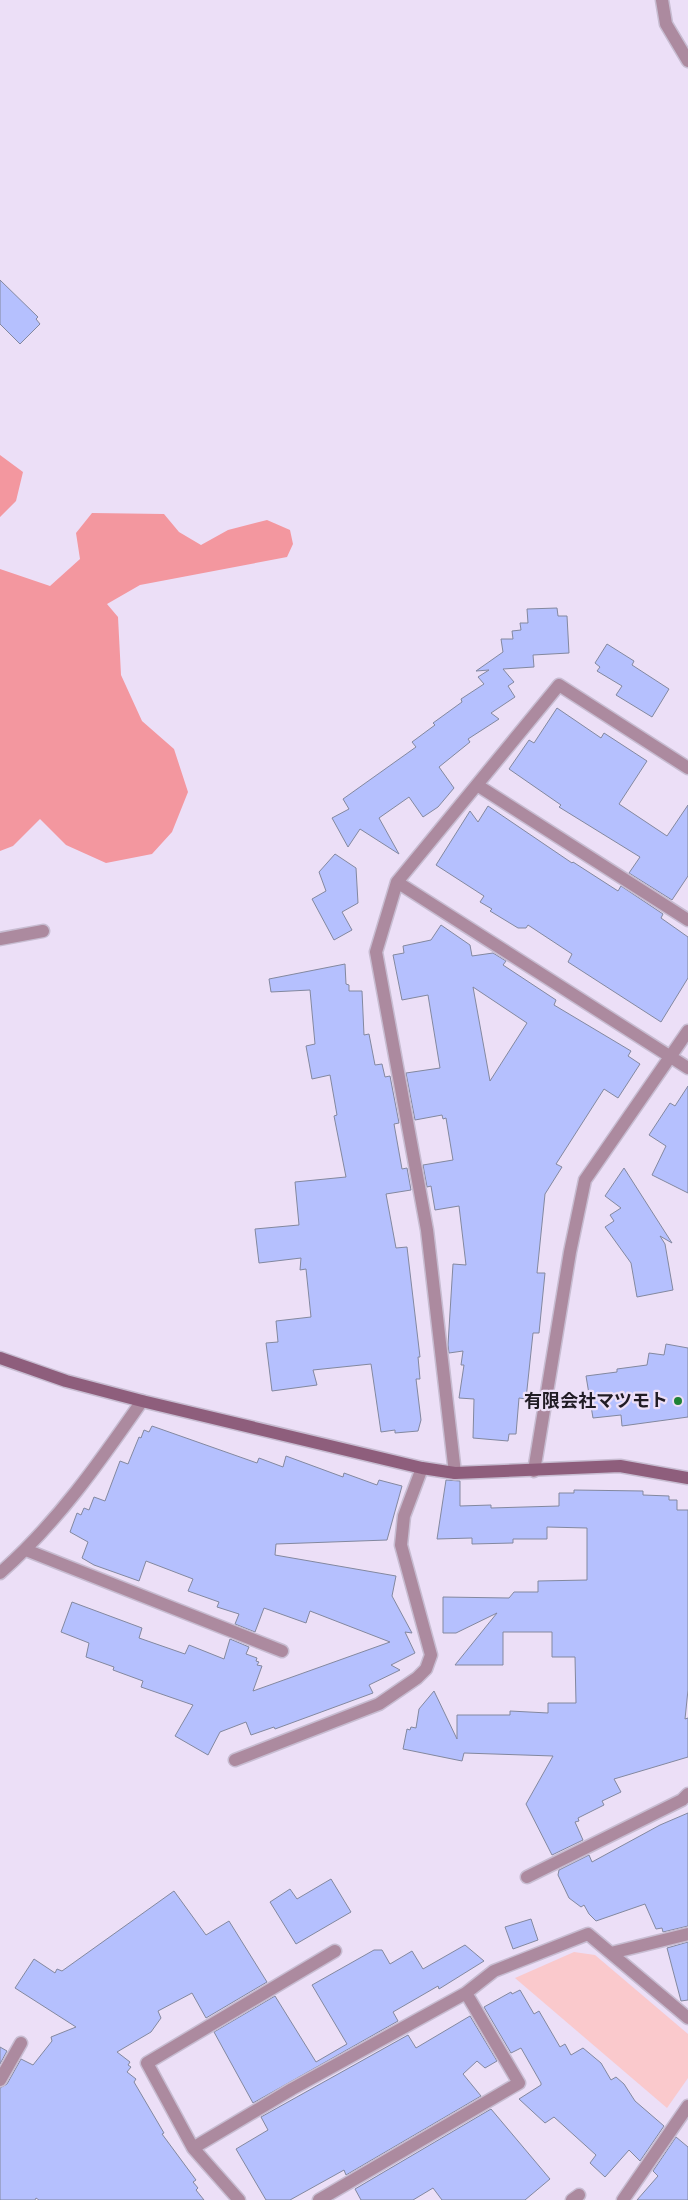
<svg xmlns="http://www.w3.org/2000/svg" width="688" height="2200" font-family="Montserrat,'Noto Sans JP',sans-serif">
<rect width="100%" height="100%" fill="#ecdff7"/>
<path fill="#fac9cc" d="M574,1952L595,1955L688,2034V2078L667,2108L515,1978Z"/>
<path fill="#f3979f" d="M0,455L23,472L16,501L0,517Z
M92,513L164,514L179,532L201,545L228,530L267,520L290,530L293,544L287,557L140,585L107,604L118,617L121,675L142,721L174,749L188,792L172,832L152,854L106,863L66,845L40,819L13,846L0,851V569L50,586L80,559L76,533Z"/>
<path fill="#b5c0fe" stroke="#83889f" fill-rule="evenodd" d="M0,280L38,317L36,319L40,324L20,344L0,324Z
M557,608L558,616H567L569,653L533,655L534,667L503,669L514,682L508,686L515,697L491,713L499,719L468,739L470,742L439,767L454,788L438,807L423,817L409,797L379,818L399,854L360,829L348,847L332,818L349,809L343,799L416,747L412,742L435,725L433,723L462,702L461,699L484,684L478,677L489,670L476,671L503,652L501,639H513L512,631L521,630L520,623H528L527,609Z
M607,644L634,661L632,665L669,689L652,717L616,695L622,686L597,671L600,667L595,663Z
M557,708L601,738L604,733L647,761L619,804L667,836L688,805V876L672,900L629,873L640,857L559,807L561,805L509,769L529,740L534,743Z
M488,806L572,863L573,862L618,891L621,886L663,914L661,918L688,937V978L661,1022L568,962L572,954L528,925L526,928H518L490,911L492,909L480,902L484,896L436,865L470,811L478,822Z
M335,854L356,868L358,903L342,912L352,930L334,940L312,899L326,891L319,872Z
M441,925L470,945L472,956L493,953L506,961L503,965L556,1000L554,1005L631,1051L628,1056L640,1064L618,1098L604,1089L556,1164L562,1167L545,1194L537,1273H545L539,1333H533L526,1399L519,1398L516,1434H509L508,1441L473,1438L474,1399L459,1398L464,1365H461L463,1351L449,1353L448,1345L453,1264L466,1265L459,1206L435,1210L431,1186L427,1187L423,1165L453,1160L446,1118L443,1119L442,1115L415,1120L406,1073L440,1068L428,995L402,1000L393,955L404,953L403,946L431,940ZM473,987L527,1023L490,1081Z
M345,964L346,984L349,985V991H362L364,1035L369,1034L375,1065L382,1064L385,1077L390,1076L399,1123L394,1124L402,1169L407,1168L411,1190L386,1194L396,1248L407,1247L420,1357H418L420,1379H416L421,1420L418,1431L395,1433V1430L381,1432L371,1364L313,1370L317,1385L272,1391L266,1343L278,1342L276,1321L311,1317L306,1269L300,1270L301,1258L259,1263L255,1229L299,1225L295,1182L346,1177L334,1116L337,1115L330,1075L312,1079L306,1046L315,1044L310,990L271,992L269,979Z
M688,1086V1193L652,1175L666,1146L649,1135L670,1103L675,1106Z
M624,1168L672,1243L660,1236L665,1244L673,1290L637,1297L631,1263L605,1227L614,1221L610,1215L621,1208L605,1196Z
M666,1344L688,1348V1417L622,1426L621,1415L593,1418L586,1376L617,1372V1369L647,1365L649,1353L664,1355Z
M152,1426L257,1463L259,1458L283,1467L286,1456L343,1477L344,1473L377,1485L379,1480L402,1486L387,1540L276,1544L275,1555L396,1576L392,1596L412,1633L405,1632L415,1653L391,1665L400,1670L369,1685L373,1693L275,1729L274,1727L251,1735L246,1722L220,1732L208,1755L175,1736L193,1705L141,1687L143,1681L113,1670L114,1667L86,1657L89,1643L61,1632L72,1602L142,1628L139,1638L185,1654L189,1645L224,1659L230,1639L249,1647L246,1654L257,1658L256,1661L259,1662L257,1665L262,1666L253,1691L390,1642L310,1611L306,1623L264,1608L255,1632L235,1624L239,1614L217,1607L219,1602L188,1591L193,1579L146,1561L139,1581L94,1565L82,1558L88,1542L70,1532L77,1513L81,1515L84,1508L89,1510L94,1497L105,1501L120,1461L128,1464L139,1437L141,1438L144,1430L149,1432Z
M446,1480L460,1481V1506L491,1505V1508L559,1506V1493H574V1490L643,1491V1495L669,1496V1500H677V1510H688V1690L685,1719L688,1718V1757L614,1779L621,1792L602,1801L604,1805L578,1818L579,1821L575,1822L583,1840L552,1855L526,1804L553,1756L464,1753L462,1761L403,1749L407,1729L410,1730L411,1727L416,1728L419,1709L434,1691L457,1739V1715H510V1711L548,1713V1703H576L575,1657H552V1632H503V1665H455L497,1613L456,1633H443V1597L509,1598L514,1592H538V1581L587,1580V1528L547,1527V1539H513V1543L472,1544V1538L437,1539Z
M688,1813V1926L663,1932L662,1928L656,1929L645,1904L596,1921L589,1914L584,1905L581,1907L569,1898L558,1875L559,1870L589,1855L592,1862L660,1825Z
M331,1879L351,1912L296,1944L270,1902L290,1889L297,1899Z
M174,1891L206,1935L229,1921L267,1982L206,2018L192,1993L158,2011L161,2018L151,2032L117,2052L130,2062L128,2065L131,2067L127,2072L136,2079L134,2082L164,2133L162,2134L196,2180L193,2182L198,2188L196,2190L204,2200H39L36,2198L35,2200H0V2088L7,2084L21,2059L33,2065L52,2041L51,2037L76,2027L15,1988L34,1959L55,1973L57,1969L62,1971Z
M531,1919L538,1940L513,1949L505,1927Z
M688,1942V2000L681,2001L667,1948Z
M465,1945L484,1961L439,1989L438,1986L393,2012L398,2021L253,2103L214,2032L275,1996L316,2062L347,2044L312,1985L374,1950H382L390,1964L412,1951L423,1969Z
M520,1990L534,2014L539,2011L560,2047L565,2044L571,2055L583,2048L601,2063L611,2080L616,2077L624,2084L635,2101L664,2126L640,2161L629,2150L605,2177L590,2163L596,2155L554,2117L545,2123L519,2099L541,2085V2083L521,2048L511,2053L484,2007L511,1992L512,1994Z
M470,2016L497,2061L485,2068L477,2061L463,2074L481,2096L346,2175L344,2170L290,2200H266L236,2149L268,2130L261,2117L408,2035L416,2048Z
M0,2047L7,2051L0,2064Z
M491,2109L550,2179L525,2200H442L433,2188L413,2200H361L355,2189Z
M676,2137L688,2147V2200H637L658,2176L653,2171Z"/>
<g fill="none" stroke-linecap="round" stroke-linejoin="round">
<g stroke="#c7bcd1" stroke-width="15">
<path id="street" d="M662,0L666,24L688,61
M477,785L688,920
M397,882L688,1068
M0,939L43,931
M534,1471L570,1252L585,1180L688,1031
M455,1473L427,1230L376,952L397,882L559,685L688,768
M26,1550L282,1651
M0,1573C57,1523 99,1463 142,1401
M235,1760L379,1704L417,1678L426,1669L431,1655L401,1545L404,1516L422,1468
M527,1877L682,1800L688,1794
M611,1953L688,1934
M0,2080L21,2043
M193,2148L292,2089L466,1993L494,1971L588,1934L688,2018
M239,2200L193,2148L147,2063L335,1951
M319,2200L519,2083L466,1993
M572,2200L579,2195
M623,2200L688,2106"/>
</g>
<g stroke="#c7bcd1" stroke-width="15">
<path id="secondary" d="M0,1358L66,1381L142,1401L422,1468L455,1473L620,1466L688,1478"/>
</g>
<use href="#street" stroke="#ac8a9f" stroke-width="12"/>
<use href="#secondary" stroke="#8e5e7c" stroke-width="12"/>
</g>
<circle fill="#1e8236" stroke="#ecdff7" stroke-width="2" cx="678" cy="1401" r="5"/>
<g text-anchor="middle" stroke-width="4.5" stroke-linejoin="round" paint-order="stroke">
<g font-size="18" font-weight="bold" fill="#201c24" stroke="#ecdff7" text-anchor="end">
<text x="668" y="1407">有限会社マツモト</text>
</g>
</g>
</svg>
